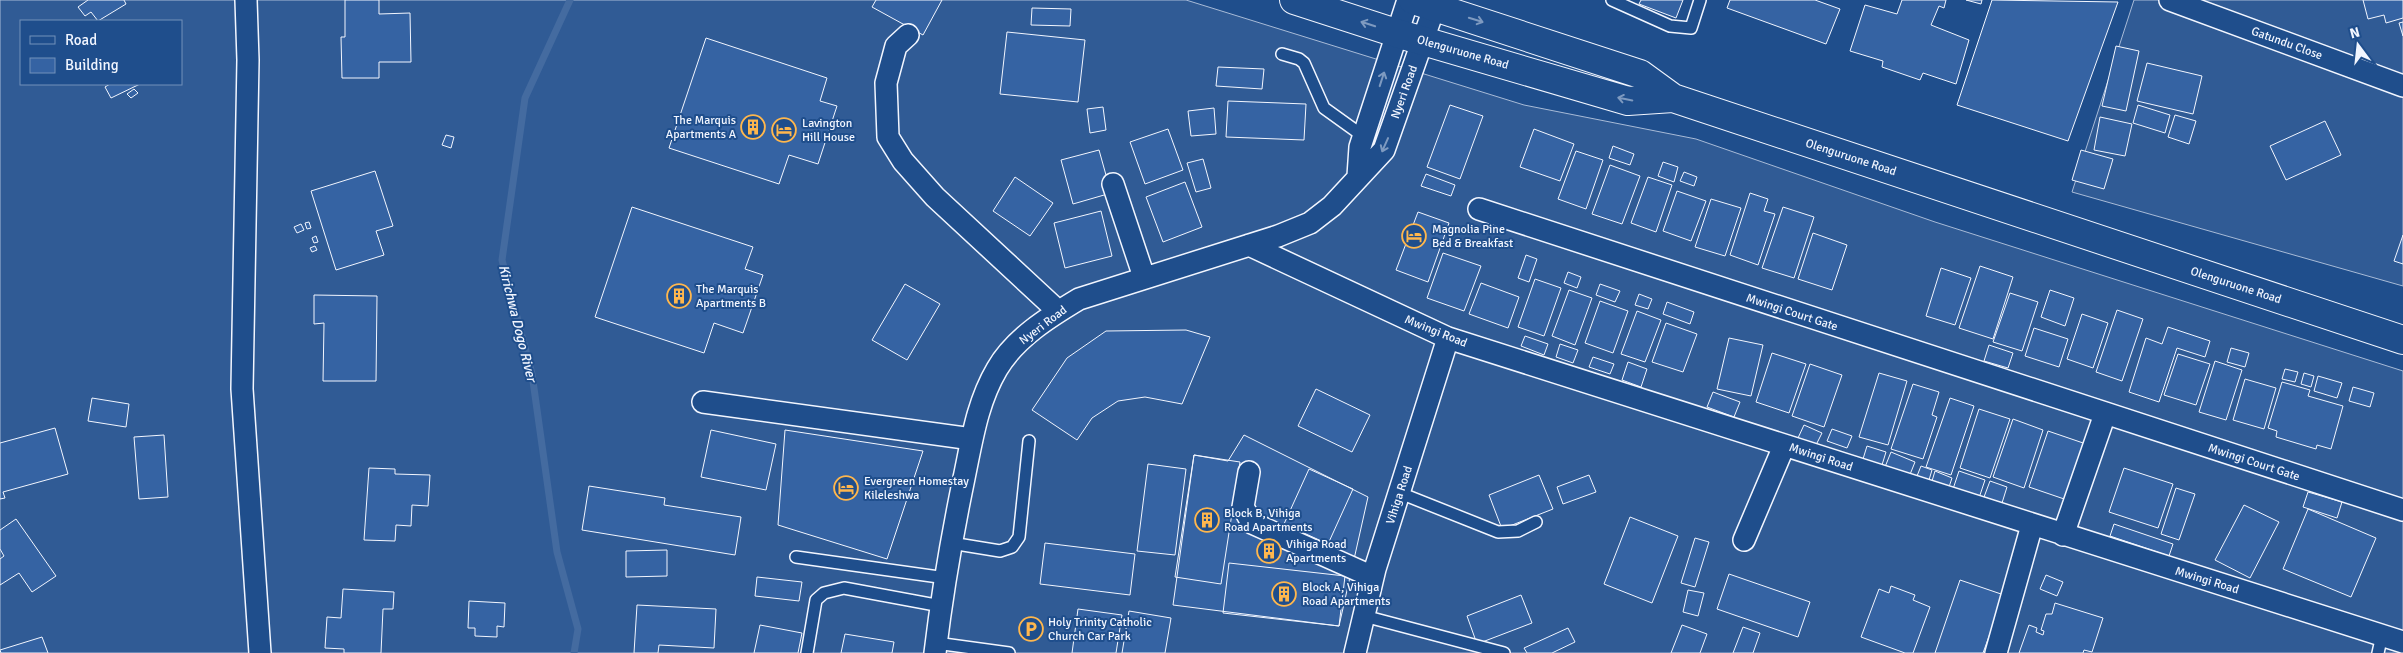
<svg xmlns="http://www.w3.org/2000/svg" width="2403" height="653" font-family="Signika,sans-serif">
<rect width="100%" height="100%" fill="#1f4e8c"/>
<path fill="#305b95" stroke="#a8bbd7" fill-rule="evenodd" d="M0,0H1186L1524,105L1696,139L1935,222L2403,371V653H0ZM21,21H181V84H21Z
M2134,0H2403V286L2072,192Z"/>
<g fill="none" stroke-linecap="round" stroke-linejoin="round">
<path stroke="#446ba0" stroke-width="7" d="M570,0L525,98L502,260L532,374L557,552L578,629L574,653"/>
</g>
<path fill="#3563a3" stroke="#f2f6ff" d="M88,0H124L126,4L98,21L91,12L85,16L78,7Z
M345,0H379V14L410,13L411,62H379V78H342L341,37H345Z
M876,0H942L923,35L872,7Z
M1641,0H1683L1676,18L1639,4Z
M1730,0H1815L1840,9L1826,44L1727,8Z
M1902,0H1946L1944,8L1939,6L1931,25L1969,40L1956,84L1923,73L1920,80L1882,67L1883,61L1850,51L1865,5L1897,14Z
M1966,0H1982L1981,4Z
M1992,0L2118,2L2068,141L1957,105Z
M2363,0H2403V18L2386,23L2384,15L2368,19Z
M1032,8L1071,9L1070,26L1031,25Z
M2403,22V36L2399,23Z
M1007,32L1085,40L1078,102L1000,94Z
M706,38L827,78L820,101L837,106L818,164L789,155L779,184L669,148Z
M2116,46L2139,51L2126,111L2102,106Z
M2147,63L2202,76L2193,114L2137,101Z
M1218,67L1264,69L1262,89L1216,86Z
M110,84H140L111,98L105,87Z
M134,89L138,93L131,98L127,94Z
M1228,101L1306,104L1304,140L1226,137Z
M1450,105L1483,116L1460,179L1427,167Z
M2138,105L2170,115L2165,133L2133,123Z
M1103,107L1106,130L1090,133L1087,109Z
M1214,108L1216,134L1191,136L1188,111Z
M2175,115L2196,121L2189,144L2168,137Z
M2100,117L2132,124L2125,156L2094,150Z
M2325,121L2341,155L2286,180L2270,146Z
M1168,129L1183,170L1145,184L1130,142Z
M1534,129L1574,144L1560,181L1520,167Z
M446,135L454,137L451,148L442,145Z
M1613,146L1634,154L1630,165L1609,158Z
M1099,150L1111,193L1073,204L1061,160Z
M2081,150L2113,159L2104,189L2072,180Z
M1576,151L1603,160L1586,209L1558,199Z
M1203,159L1211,188L1196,192L1187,163Z
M1663,162L1678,167L1674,182L1658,176Z
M1610,165L1640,176L1622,224L1592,214Z
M375,171L393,226L376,231L384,255L336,270L311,191Z
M1684,172L1697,177L1694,186L1680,181Z
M1426,174L1455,185L1451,196L1421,186Z
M1015,177L1053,203L1030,236L993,211Z
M1648,177L1672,185L1656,232L1631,223Z
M1185,182L1202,227L1163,242L1146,197Z
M1677,191L1706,201L1691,241L1663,231Z
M1750,193L1768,199L1764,211L1775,214L1758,265L1730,255Z
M1711,199L1741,208L1725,256L1695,247Z
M632,207L753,247L745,269L763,275L743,333L714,323L704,353L595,317Z
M1783,207L1814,217L1794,278L1762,268Z
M1101,211L1112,256L1065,268L1054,223Z
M1418,212L1449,223L1428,282L1396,270Z
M309,222L311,228L307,229L305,223Z
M301,224L304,230L297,233L294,227Z
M1813,233L1847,245L1832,290L1798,279Z
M2403,235V264L2394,261Z
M316,236L318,242L314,243L312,238Z
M315,246L317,250L312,252L310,248Z
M1443,253L1481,266L1464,311L1427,298Z
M1526,255L1537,259L1529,282L1518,278Z
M1980,266L2013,277L1993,339L1959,328Z
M1941,268L1971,278L1955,325L1926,316Z
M1568,272L1581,277L1577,288L1564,283Z
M1535,279L1561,288L1544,336L1518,327Z
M1481,283L1519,297L1508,328L1469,314Z
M905,284L940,304L907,360L872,340Z
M1600,284L1620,291L1615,302L1596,295Z
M1569,290L1592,298L1575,345L1552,336Z
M2050,290L2074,298L2065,326L2041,317Z
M2010,293L2038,302L2022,351L1993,342Z
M1639,294L1652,299L1648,309L1635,305Z
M314,295L377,296L376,381H323L324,323L314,324Z
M1600,301L1628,311L1613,353L1585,343Z
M1667,302L1694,312L1690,324L1663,314Z
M2117,310L2143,319L2122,381L2096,372Z
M1637,311L1661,320L1645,362L1621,354Z
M2082,314L2108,323L2093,368L2067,359Z
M1666,323L1697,334L1683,372L1652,362Z
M2168,327L2210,341L2205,357L2177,348L2159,402L2129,392L2146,338L2162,344Z
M2034,328L2068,339L2059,367L2025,356Z
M1186,330L1210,337L1182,404L1145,397L1118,401L1092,418L1077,440L1032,410L1067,358L1106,331Z
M1525,336L1548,344L1544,355L1521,346Z
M1729,338L1763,345L1751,396L1717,389Z
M1560,344L1578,350L1573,363L1556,357Z
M1989,345L2013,353L2008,368L1984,361Z
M2231,348L2249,353L2245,367L2227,362Z
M1772,353L1806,364L1789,413L1756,402Z
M2178,354L2210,364L2196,405L2164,395Z
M1593,357L1614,364L1610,374L1589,367Z
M2215,361L2242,370L2226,420L2199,412Z
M1628,362L1647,369L1641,387L1622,380Z
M1810,364L1842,375L1824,427L1792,416Z
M2285,369L2298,372L2295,382L2282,379Z
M1879,373L1907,381L1888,445L1859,437Z
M2304,373L2314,376L2311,387L2301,384Z
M2318,376L2342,383L2337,398L2314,391Z
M2245,379L2276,388L2264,429L2233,420Z
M2282,382L2310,390L2308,396L2343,406L2331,449L2317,445L2316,449L2276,437L2277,431L2268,428Z
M1913,384L1939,392L1932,415L1937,417L1923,459L1891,449Z
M2353,387L2374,393L2370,407L2349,401Z
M1316,389L1370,415L1352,452L1298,426Z
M1713,392L1740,402L1734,417L1707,407Z
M92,398L129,404L126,427L88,421Z
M1950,398L1974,406L1951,475L1926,467Z
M1979,409L2010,419L1990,478L1960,468Z
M2013,419L2043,430L2024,488L1993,477Z
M1804,425L1822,433L1815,447L1798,438Z
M55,428L68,474L3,492L5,498L0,499V443Z
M1832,429L1852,436L1847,448L1827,441Z
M711,430L776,444L766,490L701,477Z
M785,430L923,451L887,559L778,525Z
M2048,431L2089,445L2070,501L2029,487Z
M164,435L168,497L139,499L134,437Z
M1244,435L1368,497L1339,626L1173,605L1194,455L1228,461Z
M1867,446L1886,452L1882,465L1863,459Z
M1891,452L1915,462L1909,477L1885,467Z
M1194,455L1240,462L1221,584L1175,577Z
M1148,464L1186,469L1175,555L1137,551Z
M1921,466L1932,470L1929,480L1917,476Z
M369,468L395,469V474L430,475L428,506L412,505L411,526L396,525L395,541L364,540Z
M2124,468L2173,484L2158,528L2109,512Z
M1309,469L1353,489L1328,544L1284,524Z
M1935,471L1952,478L1949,487L1932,481Z
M1959,471L1985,480L1979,498L1953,489Z
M1539,475L1553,509L1502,529L1489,495Z
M1589,475L1596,492L1563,504L1557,487Z
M1990,481L2007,487L2002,503L1984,497Z
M589,486L665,498L664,505L741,517L735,555L582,530Z
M2176,488L2195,494L2179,540L2161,534Z
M2308,492L2342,502L2337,518L2303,507Z
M2244,505L2279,522L2250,578L2215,560Z
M2308,509L2376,538L2351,597L2283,569Z
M1630,517L1678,536L1652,603L1604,584Z
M16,519L56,576L32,592L19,573L0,585V559L4,556L0,549V530Z
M2114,524L2173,544L2169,556L2110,536Z
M1695,538L1709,542L1695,587L1681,583Z
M1045,543L1135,554L1130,595L1040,584Z
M667,550V576L626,577V551Z
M1229,563L1345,576L1339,626L1223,613Z
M1729,574L1810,602L1798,637L1717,609Z
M2046,575L2063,582L2057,596L2040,589Z
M757,577L802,582L799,601L755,596Z
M1960,580L2004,595L1983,653H1935Z
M1891,586L1915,595L1913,600L1930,607L1913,653H1905L1861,637L1879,589L1889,593Z
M343,589L394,592L393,609H383L381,653H344V649L325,648L327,617L341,618Z
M1688,590L1704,593L1698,616L1683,612Z
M1521,595L1532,623L1477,644L1467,616Z
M469,601L505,603L504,627L497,626V637L475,636V628H468Z
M2055,603L2103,618L2092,652L2084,650L2083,653H2019L2029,625L2037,628L2036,632L2043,635L2044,631L2041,630L2046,614H2052Z
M637,605L716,609L714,648L659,645L658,653H634Z
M1078,609L1122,615L1116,653H1072Z
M1129,611L1171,618L1165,653H1122Z
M760,625L802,633L798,653H754Z
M1682,625L1707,634L1700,653H1671Z
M1743,627L1760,633L1753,653H1733Z
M1568,628L1575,642L1552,653H1527L1524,648Z
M845,634L894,642L892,653H841Z
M42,637L48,653H1L0,650Z"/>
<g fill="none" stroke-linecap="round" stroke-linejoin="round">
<g stroke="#f2f6ff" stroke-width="14">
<path id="lane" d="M1612,0L1670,26L1691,28L1700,0
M1282,54L1299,59L1304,63L1324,108L1363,136
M1400,493L1498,532L1518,531L1536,522
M951,543L1000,551L1012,547L1019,537L1029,441
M796,557L946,578
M1364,616L1504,653
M936,643L1009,653
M807,653L816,600L824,593L844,588L941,606
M2378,653L2382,635"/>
</g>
<g stroke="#f2f6ff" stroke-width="24">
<path id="street" d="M246,0L248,60L242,389L260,653
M2170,0L2403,86
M908,35L896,46L886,83L888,137L903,161L935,197L1058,311
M1358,176L1360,147L1408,0
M1113,184L1144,277
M1479,209L2403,510
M1249,245L1448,338L2403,642
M703,402L972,439
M1249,472L1243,507L1252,523L1373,577
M2063,535L2105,414
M1744,540L1784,446
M935,653C942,594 952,536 964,478C972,440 977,403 997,369C1015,338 1049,317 1079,299L1278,236L1310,223L1332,206L1384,150L1437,0
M1355,653L1375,569L1448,338
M1996,653L2032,525"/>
</g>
<g stroke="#f2f6ff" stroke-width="30">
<path id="secondary" d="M1294,0L1396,33L1628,101L1673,98L2403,340
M1413,0L1640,74L1673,98"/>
</g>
<use href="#lane" stroke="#1f4e8c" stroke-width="11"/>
<use href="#street" stroke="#1f4e8c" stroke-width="21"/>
<use href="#secondary" stroke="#1f4e8c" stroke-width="28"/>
</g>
<defs><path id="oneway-shaft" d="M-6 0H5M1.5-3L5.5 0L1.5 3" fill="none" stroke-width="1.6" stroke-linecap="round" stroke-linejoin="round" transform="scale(1.25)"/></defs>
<g stroke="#7e9ac0">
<use href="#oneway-shaft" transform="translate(1476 20) rotate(17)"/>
<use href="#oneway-shaft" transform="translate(1368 24) rotate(-162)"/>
<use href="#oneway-shaft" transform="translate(1382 79) rotate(-72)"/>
<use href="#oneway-shaft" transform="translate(1625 99) rotate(-169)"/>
<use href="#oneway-shaft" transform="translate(1385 145) rotate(114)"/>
</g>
<defs>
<g id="building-ring" transform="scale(1.25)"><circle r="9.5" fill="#1f4e8c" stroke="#ffb74d" stroke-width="1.5"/><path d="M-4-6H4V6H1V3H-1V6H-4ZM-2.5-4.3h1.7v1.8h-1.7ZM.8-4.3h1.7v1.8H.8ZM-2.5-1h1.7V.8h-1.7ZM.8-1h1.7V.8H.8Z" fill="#ffb74d"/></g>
<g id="hotel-ring" transform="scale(1.25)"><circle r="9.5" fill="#1f4e8c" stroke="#ffb74d" stroke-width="1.5"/><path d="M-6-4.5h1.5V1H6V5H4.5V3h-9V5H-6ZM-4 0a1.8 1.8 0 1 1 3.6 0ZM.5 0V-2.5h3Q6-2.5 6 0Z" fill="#ffb74d"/></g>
<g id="parking-ring" transform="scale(1.25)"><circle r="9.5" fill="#1f4e8c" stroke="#ffb74d" stroke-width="1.5"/><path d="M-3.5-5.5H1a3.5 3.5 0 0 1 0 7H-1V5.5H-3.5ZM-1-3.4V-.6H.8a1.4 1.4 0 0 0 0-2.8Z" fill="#ffb74d"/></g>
</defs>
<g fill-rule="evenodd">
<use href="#building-ring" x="753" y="127"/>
<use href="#hotel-ring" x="784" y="130"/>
<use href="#hotel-ring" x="1414" y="236"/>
<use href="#building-ring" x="679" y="296"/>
<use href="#hotel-ring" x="846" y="488"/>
<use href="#building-ring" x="1207" y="520"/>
<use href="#building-ring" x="1269" y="551"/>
<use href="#building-ring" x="1284" y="594"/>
<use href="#parking-ring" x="1031" y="629"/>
</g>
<g text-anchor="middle" stroke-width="4" stroke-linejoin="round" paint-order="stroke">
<g font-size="12" fill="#f2f6ff" stroke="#1f4e8c">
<text transform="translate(2287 43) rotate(20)" y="4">Gatundu Close</text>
<text transform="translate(1463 52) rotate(16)" y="4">Olenguruone Road</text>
<text transform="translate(1404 92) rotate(-70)" y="4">Nyeri Road</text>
<text transform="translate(1851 157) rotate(18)" y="4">Olenguruone Road</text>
<text transform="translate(2236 285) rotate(18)" y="4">Olenguruone Road</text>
<text transform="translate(1792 312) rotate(18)" y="4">Mwingi Court Gate</text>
<text transform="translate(1043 325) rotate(-37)" y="4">Nyeri Road</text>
<text transform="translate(1436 331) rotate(22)" y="4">Mwingi Road</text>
<text transform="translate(1821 457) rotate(18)" y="4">Mwingi Road</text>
<text transform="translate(2254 462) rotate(18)" y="4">Mwingi Court Gate</text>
<text transform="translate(1399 495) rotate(-72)" y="4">Vihiga Road</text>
<text transform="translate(2207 580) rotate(17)" y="4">Mwingi Road</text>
</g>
<g font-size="12" fill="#f2f6ff" stroke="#1f4e8c" text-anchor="start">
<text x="736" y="124" text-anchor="end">The Marquis<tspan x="736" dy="14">Apartments A</tspan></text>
<text x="802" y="127">Lavington<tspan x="802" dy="14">Hill House</tspan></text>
<text x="1432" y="233">Magnolia Pine<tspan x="1432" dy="14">Bed &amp; Breakfast</tspan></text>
<text x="696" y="293">The Marquis<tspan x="696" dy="14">Apartments B</tspan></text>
<text x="864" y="485">Evergreen Homestay<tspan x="864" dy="14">Kileleshwa</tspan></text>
<text x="1224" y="517">Block B, Vihiga<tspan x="1224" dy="14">Road Apartments</tspan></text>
<text x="1286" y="548">Vihiga Road<tspan x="1286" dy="14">Apartments</tspan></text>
<text x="1302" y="591">Block A, Vihiga<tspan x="1302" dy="14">Road Apartments</tspan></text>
<text x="1048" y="626">Holy Trinity Catholic<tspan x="1048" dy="14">Church Car Park</tspan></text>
</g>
<g font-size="14" font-style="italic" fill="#f2f6ff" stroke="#1f4e8c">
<text transform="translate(518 323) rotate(76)" y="5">Kirichwa Dogo River</text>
</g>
</g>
<rect x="20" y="20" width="162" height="65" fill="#1f4e8c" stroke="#7391ba"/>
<rect x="30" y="36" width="25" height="8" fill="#1f4e8c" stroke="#7391ba"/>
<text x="65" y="45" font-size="15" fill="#f2f6ff">Road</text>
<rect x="30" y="58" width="25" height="15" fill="#3563a3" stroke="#7391ba"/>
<text x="65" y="70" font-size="15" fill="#f2f6ff">Building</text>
<g transform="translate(2358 45) rotate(345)" stroke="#1f4e8c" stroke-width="4" paint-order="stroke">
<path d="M0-4L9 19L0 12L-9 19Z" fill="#f2f6ff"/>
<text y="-8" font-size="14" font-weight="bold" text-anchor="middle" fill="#f2f6ff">N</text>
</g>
</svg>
